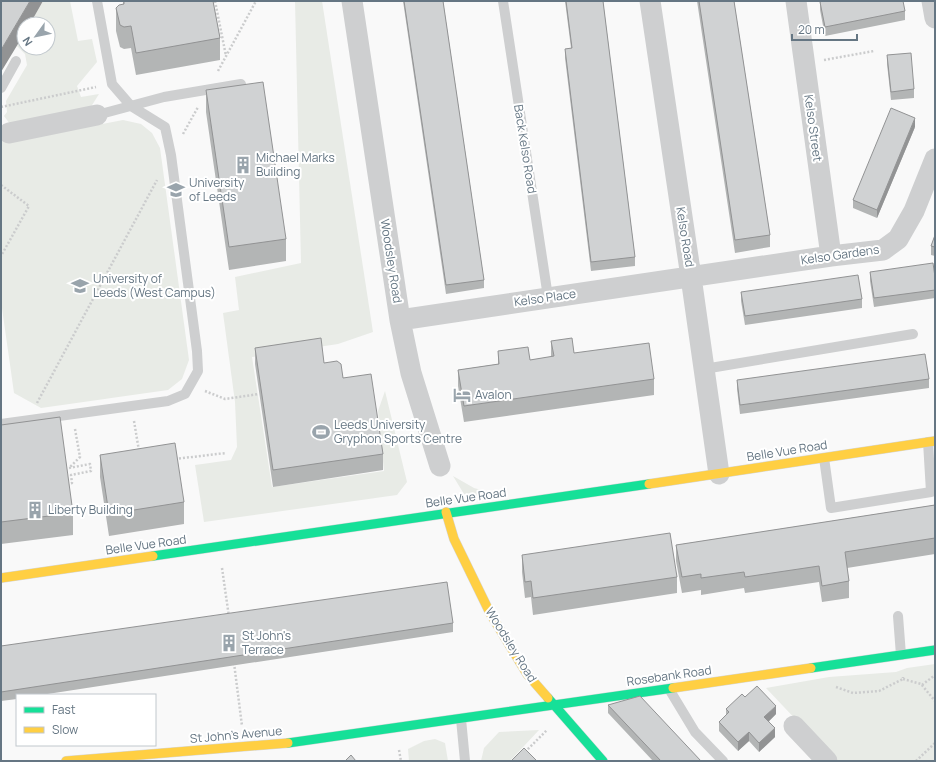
<svg xmlns="http://www.w3.org/2000/svg" width="936" height="762" font-family="Manrope,sans-serif">
<rect width="100%" height="100%" fill="#f9f9f9"/>
<path fill="#e8ebe6" d="M43,1H70L78,41L92,39L97,62L77,86L81,97L99,94L89,110L92,126L123,120L141,124L152,133L160,148L189,360L182,379L168,390L41,408L14,393L1,301V140L10,124L4,116L7,112L6,101L27,65L25,54L17,46L24,33V48H48V24H30Z
M295,1H322L373,332L338,344L252,357L272,487L384,471L378,411L385,391L407,482L397,495L204,522L195,465L231,460L237,447L235,402L223,313L239,310L235,277L301,263Z
M453,476L474,488L501,495L471,499L464,494Z
M935,664V761H835L766,688L829,677L896,672L907,668Z
M539,730L510,761H481L484,748L499,732Z
M435,739L445,743L448,761H409L408,749L424,741Z"/>
<g fill="none" stroke-linecap="round" stroke-linejoin="round">
<g stroke="#d5d6d7" stroke-width="10">
<path id="fast" d="M153,556L649,484
M811,668L935,650
M548,698L603,761
M288,743L673,688"/>
</g>
<g stroke="#d5d6d7" stroke-width="10">
<path id="slow" d="M649,484L935,441
M446,512L454,539L490,613L527,674L548,698
M1,578L153,556
M673,688L811,668
M66,761L288,743"/>
</g>
<path stroke="#cbcccd" stroke-width="2.5" stroke-dasharray="2 2" stroke-linecap="butt" d="M215,1L226,56
M824,60L874,51
M218,71L256,1
M1,107L96,87
M183,134L198,107
M1,185L29,206L1,256
M205,391L225,399L259,394
M37,403L157,180
M134,421L139,451
M175,459L226,453
M67,484L72,483L71,475L91,471L90,464L69,468L80,457L75,429
M222,568L229,617
M234,663L242,726
M903,679L921,684L935,701
M922,685L935,675
M836,687L853,693L879,691L903,679V677
M399,750L401,761
M525,752L547,730
M916,761L935,743"/>
<path stroke="#cecfd0" stroke-width="10" d="M503,1L548,297
M1,88L16,61
M97,115L164,97L241,84
M704,369L913,334
M1,424L168,401L185,394L198,371L197,351L171,155L165,127L131,106L112,84L97,1
M824,458L831,508L931,492L928,442
M898,616L901,655
M669,689L695,732L723,761
M461,719L465,761"/>
<path stroke="#cecfd0" stroke-width="21" d="M352,1L400,320L411,373L440,466
M650,1L691,277L719,474
M796,1L831,256
M932,1L935,18
M9,133L97,115
M400,320L831,256L883,250L898,239L914,211L935,159
M794,726L827,761"/>
<use href="#fast" stroke="#16e098" stroke-width="9"/>
<use href="#slow" stroke="#ffcf43" stroke-width="9"/>
</g>
<path fill="#b3b5b5" d="M123,1H213L220,38V60L136,75L131,48L124,49L120,47L116,31V8L123,4Z
M403,1H443L484,280V288L446,294Z
M565,1H603L635,257V266L591,271L565,58V49L571,48Z
M697,1H734L770,235V247L735,253Z
M820,2L905,11V20L825,36L820,10Z
M887,55L914,89V98L891,100L887,64Z
M206,90L286,239V261L229,270L206,112Z
M915,127L877,218L853,208V200Z
M935,235V256L931,255V246Z
M870,272L935,277V298L874,307L870,281Z
M741,292L862,299V308L745,325L741,301Z
M551,341L574,353L654,379V395L464,422L458,386V370L498,364V351L530,360L551,357Z
M255,348L324,363L343,378L383,454V470L273,487L255,364Z
M929,379V388L740,414L737,389V380Z
M1,425L73,513V535L1,544Z
M100,455L184,502V524L109,536L100,477Z
M935,505V555V554L847,568L849,581V598L822,602L819,582L745,593L744,588L701,595V590L682,593L676,561V545Z
M522,555L677,577V593L533,615L531,597L525,598L522,572Z
M453,623V632L41,695H17V699L1,701V646Z
M745,697L776,714L769,721L775,737L759,752L749,741L738,751L719,731V722L726,715V709Z
M608,705L701,761H653L608,713Z"/>
<path fill="#929394" d="M30,1H43L30,24H24V34L1,72V50Z
M915,118V127L877,218V210Z
M776,706V714L764,726V717Z
M775,728V737L759,752V743Z
M749,732V741L738,751V742Z"/>
<path fill="#d0d2d3" stroke="#929394" d="M1,1H30L1,50Z
M124,1H213L220,38L136,53L131,26L124,27L120,25L116,8L119,5L124,4Z
M404,1H443L484,280L446,285Z
M566,1H603L635,257L591,262L565,49L572,48Z
M699,1H734L770,235L735,240Z
M823,1H903L905,11L825,27L820,2Z
M911,53L914,89L891,92L887,55Z
M263,82L286,239L229,247L206,90Z
M891,108L915,118L877,210L853,200Z
M935,235V247L931,246Z
M933,263L935,277V290L874,298L870,272Z
M858,275L862,299L745,316L741,292Z
M321,338L324,363L337,361L341,364L343,378L371,374L383,454L273,470L255,348Z
M572,338L574,353L649,343L654,379L464,406L458,370L499,364L498,351L528,347L530,360L554,356L551,341Z
M925,354L929,379L740,405L737,380Z
M60,417L73,513L1,522V425Z
M175,443L184,502L109,514L100,455Z
M935,505V539V538L845,552L849,581L822,586L819,566L745,577L744,572L701,578V574L682,577L676,545Z
M670,533L677,577L533,598L531,581L525,582L522,555Z
M447,582L453,623L1,692V646Z
M757,686L776,706L764,717L775,728L759,743L749,732L738,742L719,722L729,712L726,709L742,694L745,697Z
M640,696L701,761H661L608,705Z
M524,748L537,761H511Z
M351,755L356,761H345Z"/>
<defs>
<g id="building-bare" transform="scale(1.38)"><path d="M-4-6H4V6H1V3H-1V6H-4ZM-2.5-4.3h1.7v1.8h-1.7ZM.8-4.3h1.7v1.8H.8ZM-2.5-1h1.7V.8h-1.7ZM.8-1h1.7V.8H.8Z" fill="#99a4ac" stroke="#fff" stroke-width="2.5" paint-order="stroke"/></g>
<g id="university-bare" transform="scale(1.38)"><path d="M0-5L7-2L0 1L-7-2ZM-4 1L0 2.5L4 1V4Q0 6-4 4Z" fill="#99a4ac" stroke="#fff" stroke-width="2.5" paint-order="stroke"/></g>
<g id="hotel-bare" transform="scale(1.38)"><path d="M-6-4.5h1.5V1H6V5H4.5V3h-9V5H-6ZM-4 0a1.8 1.8 0 1 1 3.6 0ZM.5 0V-2.5h3Q6-2.5 6 0Z" fill="#99a4ac" stroke="#fff" stroke-width="2.5" paint-order="stroke"/></g>
<g id="stadium-bare" transform="scale(1.38)"><path d="M0-5a6.5 5 0 1 0 0 10a6.5 5 0 1 0 0-10ZM-3.5-1.8h7v3.6h-7Z" fill="#99a4ac" stroke="#fff" stroke-width="2.5" paint-order="stroke"/></g>
</defs>
<g fill-rule="evenodd">
<use href="#building-bare" x="243" y="165"/>
<use href="#university-bare" x="176" y="190"/>
<use href="#university-bare" x="80" y="286"/>
<use href="#hotel-bare" x="462" y="395"/>
<use href="#stadium-bare" x="321" y="432"/>
<use href="#building-bare" x="35" y="510"/>
<use href="#building-bare" x="229" y="643"/>
</g>
<g text-anchor="middle" stroke-width="4" stroke-linejoin="round" paint-order="stroke">
<g font-size="12" fill="#657683" stroke="#fff">
<text transform="translate(813 128) rotate(82)" y="4">Kelso Street</text>
<text transform="translate(525 149) rotate(81)" y="4">Back Kelso Road</text>
<text transform="translate(685 237) rotate(81)" y="4">Kelso Road</text>
<text transform="translate(840 255) rotate(-8)" y="4">Kelso Gardens</text>
<text transform="translate(391 261) rotate(81)" y="4">Woodsley Road</text>
<text transform="translate(545 298) rotate(-8)" y="4">Kelso Place</text>
<text transform="translate(787 451) rotate(-9)" y="4">Belle Vue Road</text>
<text transform="translate(466 498) rotate(-8)" y="4">Belle Vue Road</text>
<text transform="translate(146 545) rotate(-8)" y="4">Belle Vue Road</text>
<text transform="translate(511 645) rotate(58)" y="4">Woodsley Road</text>
<text transform="translate(669 676) rotate(-8)" y="4">Rosebank Road</text>
<text transform="translate(236 735) rotate(-5)" y="4">St John's Avenue</text>
</g>
<g font-size="12" fill="#657683" stroke="#fff" text-anchor="start">
<text x="256" y="162">Michael Marks<tspan x="256" dy="14">Building</tspan></text>
<text x="189" y="187">University<tspan x="189" dy="14">of Leeds</tspan></text>
<text x="93" y="283">University of<tspan x="93" dy="14">Leeds (West Campus)</tspan></text>
<text x="475" y="399">Avalon</text>
<text x="334" y="429">Leeds University<tspan x="334" dy="14">Gryphon Sports Centre</tspan></text>
<text x="48" y="514">Liberty Building</text>
<text x="242" y="640">St John's<tspan x="242" dy="14">Terrace</tspan></text>
</g>
</g>
<rect width="936" height="762" fill="none" stroke="#657683" stroke-width="4"/>
<rect x="16" y="694" width="140" height="52" fill="#ffffff" stroke="#c1c8cd"/>
<rect x="24" y="707" width="20" height="6" fill="#16e098" stroke="#c1c8cd"/>
<text x="52" y="714" font-size="12" fill="#657683">Fast</text>
<rect x="24" y="727" width="20" height="6" fill="#ffcf43" stroke="#c1c8cd"/>
<text x="52" y="734" font-size="12" fill="#657683">Slow</text>
<g transform="translate(36 36) rotate(237)"><circle r="19" fill="#ffffff" stroke="#c1c8cd"/>
<path d="M0-3L7 15L0 10L-7 15Z" fill="#99a4ac"/>
<text y="-6" font-size="11" font-weight="bold" text-anchor="middle" fill="#657683">N</text>
</g>
<path d="M792 34v6h65v-6" fill="none" stroke="#657683" stroke-width="2"/>
<text x="798" y="34" font-size="12" fill="#657683" stroke="#ffffff" stroke-width="3" paint-order="stroke">20 m</text>
</svg>
